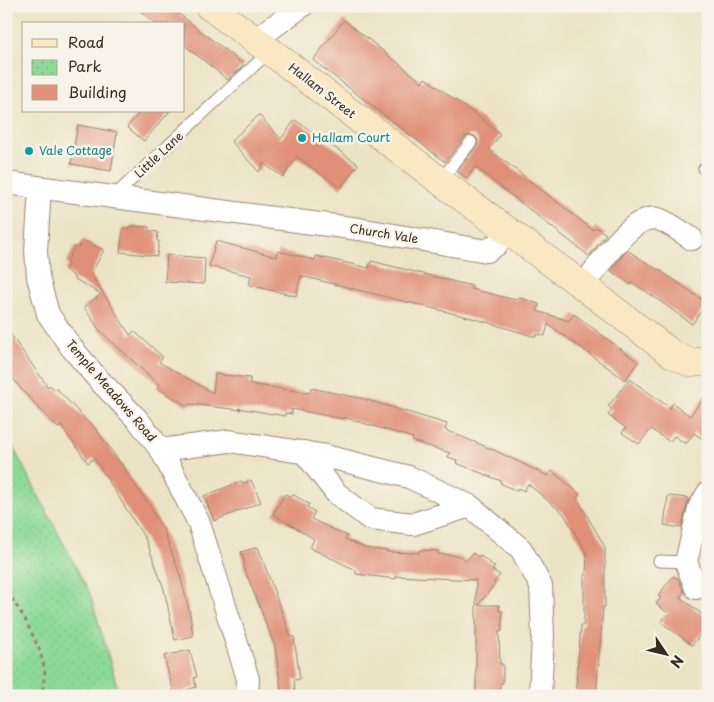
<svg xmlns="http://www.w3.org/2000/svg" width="714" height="702" font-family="'Playpen Sans',sans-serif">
<defs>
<pattern id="park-dots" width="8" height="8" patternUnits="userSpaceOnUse" patternTransform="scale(1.25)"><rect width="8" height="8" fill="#8dda98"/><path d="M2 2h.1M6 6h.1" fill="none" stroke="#7bbb83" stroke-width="1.8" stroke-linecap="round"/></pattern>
</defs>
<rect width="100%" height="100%" fill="#f7f3e8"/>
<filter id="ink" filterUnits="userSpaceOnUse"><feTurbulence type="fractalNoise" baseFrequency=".02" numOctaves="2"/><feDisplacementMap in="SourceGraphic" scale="10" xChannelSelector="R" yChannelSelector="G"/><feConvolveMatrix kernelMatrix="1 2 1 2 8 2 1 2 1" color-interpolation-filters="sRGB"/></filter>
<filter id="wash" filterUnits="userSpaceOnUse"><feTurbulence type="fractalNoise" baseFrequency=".0096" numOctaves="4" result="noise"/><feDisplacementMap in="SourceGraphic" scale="20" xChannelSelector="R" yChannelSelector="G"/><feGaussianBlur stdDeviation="1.12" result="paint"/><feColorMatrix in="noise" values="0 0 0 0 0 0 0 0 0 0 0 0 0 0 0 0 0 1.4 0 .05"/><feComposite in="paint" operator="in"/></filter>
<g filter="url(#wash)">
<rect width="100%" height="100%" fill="#ece3c4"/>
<path fill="url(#park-dots)" stroke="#64825b" d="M6,438L14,449L90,594L120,696H6Z"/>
<g id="blocks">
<path fill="#e09078" d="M134,6H169L244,65L228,80L184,45V24H156Z
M344,20L422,82L425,78L483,120L500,135L489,149L593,230L596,227L606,234L589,256L475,167L467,179L457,171L477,146L478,140L475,136L469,135L465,137L445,162L313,60Z
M141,111H170L144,141L127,127Z
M259,115L281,139L295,120L358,164L341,188L297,157L283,177L263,163L259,172L231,141Z
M78,125L117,132L111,171L71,164Z
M130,226L149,227V231L158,232L157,241H159L157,256L120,252L123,228L130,229Z
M83,240L104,250L91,274L130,335L134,331L163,357L159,362L213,393L215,374L250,378V384L310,393L311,388L364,399L447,424L445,430L494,450L548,476L552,471L580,494L577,498L605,547V607H603L596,696H575L581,625H584V575H586L587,554L564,514L528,484L524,491L518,488L517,491L500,483L501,481L456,463L457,460L448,457L450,453L412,441L413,438L343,417V419L292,409V414L285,413V416L238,408L241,410L189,404L187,406L157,388L159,385L100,331L84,307L101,294L73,278L74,276L65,270L69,265L66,263L75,246L78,248Z
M216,241L277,257L278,251L315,260L316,256L369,268L371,261L472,286L471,289L516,300L517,297L539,304L537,311L569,321L574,314L638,362L625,380L548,324L545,336L537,334L536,337L476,319L301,276L296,296L249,285L251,276L209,266Z
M627,250L658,270V269L707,303L692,324L644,290L632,283L631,285L611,271Z
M167,255L205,258L204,284L165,282Z
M6,328L48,387L50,385L55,390L56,388L90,424L91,423L122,465L150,507L163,529L180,575L190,614L193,636L175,640L164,589L146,540L94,458L88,463L61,426L58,428L21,389L6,369Z
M630,379L670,408L673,403L690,416L708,392V443L694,433L686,444L674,436L670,442L651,429L639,444L622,433L626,428L608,415L612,409L608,406Z
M251,480L261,502L214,521L204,496L242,481L243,484Z
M285,494L291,497L292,494L309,504L307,507L315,512L311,519L347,536L345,539L365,548L388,551L387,552L419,553V550L438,551V554L460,556L466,561L473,553L478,557L480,555L495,567L492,570L500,575L494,582L495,584L478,605H499V611H502V631L499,632L500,664H503V683H500V693H476V580L396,576V579L356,574V570L310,548L314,539L273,514Z
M668,496L689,498L681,528L664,525Z
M258,547L291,637H294L300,679L294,680L295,696H282L275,646L243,565L245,564L241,552Z
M673,576L679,580L684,592L680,597L708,619V625L692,645L661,622L668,613L656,604L661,597L658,596Z
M190,650L197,677L194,678L196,687L174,694L164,656Z"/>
</g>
</g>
<g filter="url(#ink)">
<use href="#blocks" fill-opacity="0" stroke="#948671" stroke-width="1"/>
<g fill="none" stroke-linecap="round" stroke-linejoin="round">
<g stroke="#948671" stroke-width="13">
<path id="lane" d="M704,169L708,172
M440,181L471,142
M114,196L270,51
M659,561L686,562"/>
</g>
<g stroke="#948671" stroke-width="24">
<path id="street" d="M255,40L302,6
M6,183L359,229L487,251L496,245L507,231
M40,188L36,251L38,277L48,314L71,347L98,379L138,420L161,450
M583,286C597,268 632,212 658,219C668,222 683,233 692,239
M304,452L336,493L370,519L413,524L470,506
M696,588L686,562L699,508L708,493
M247,696L248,679L199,523L161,450L229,441L321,455L409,477L470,506L521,549L541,586L543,636L540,696"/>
</g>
<g stroke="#948671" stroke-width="29">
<path id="secondary" d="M209,6L270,51L440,181L583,286L672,354L691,363L708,361"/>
</g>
<path stroke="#948671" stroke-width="3" stroke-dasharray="4 4" stroke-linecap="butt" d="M6,575L12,599L25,619L39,649L45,670L42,696"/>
<use href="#lane" stroke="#fff" stroke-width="11"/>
<use href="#street" stroke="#fff" stroke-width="22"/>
<use href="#secondary" stroke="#fae7c3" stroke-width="28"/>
</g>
</g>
<g fill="#0f9aa8" stroke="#f7f3e8" stroke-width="2">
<circle cx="302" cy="138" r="5"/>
<circle cx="29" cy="151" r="5"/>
</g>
<g text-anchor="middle" stroke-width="5" stroke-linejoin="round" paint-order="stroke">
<g font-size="12" fill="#3b2a1e" stroke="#f7f3e8">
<text transform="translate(322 91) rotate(38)" y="4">Hallam Street</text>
<text transform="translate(159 155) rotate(-43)" y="4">Little Lane</text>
<text transform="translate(384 234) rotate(9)" y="4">Church Vale</text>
<text transform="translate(111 391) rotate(49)" y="4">Temple Meadows Road</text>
</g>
<g font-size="12" fill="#0d838f" stroke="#f7f3e8" text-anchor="start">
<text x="312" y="142">Hallam Court</text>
<text x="39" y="155">Vale Cottage</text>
</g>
</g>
<rect width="714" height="702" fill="none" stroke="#f7f3e8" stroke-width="25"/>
<rect x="22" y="22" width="162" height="90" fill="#f7f3e8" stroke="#aca397"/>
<rect x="32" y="39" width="25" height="8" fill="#fae7c3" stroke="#aca397"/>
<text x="68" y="48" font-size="15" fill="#3b2a1e">Road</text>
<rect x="32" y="60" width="25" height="15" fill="url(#park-dots)" stroke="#aca397"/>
<text x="68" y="72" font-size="15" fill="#3b2a1e">Park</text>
<rect x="32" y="85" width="25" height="15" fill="#e09078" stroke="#aca397"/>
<text x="68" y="98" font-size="15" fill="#3b2a1e">Building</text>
<g transform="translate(666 654) rotate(125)" stroke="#f7f3e8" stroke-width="4" paint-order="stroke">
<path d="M0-4L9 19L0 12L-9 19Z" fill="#3b2a1e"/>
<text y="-8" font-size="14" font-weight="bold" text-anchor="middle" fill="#3b2a1e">N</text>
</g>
</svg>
